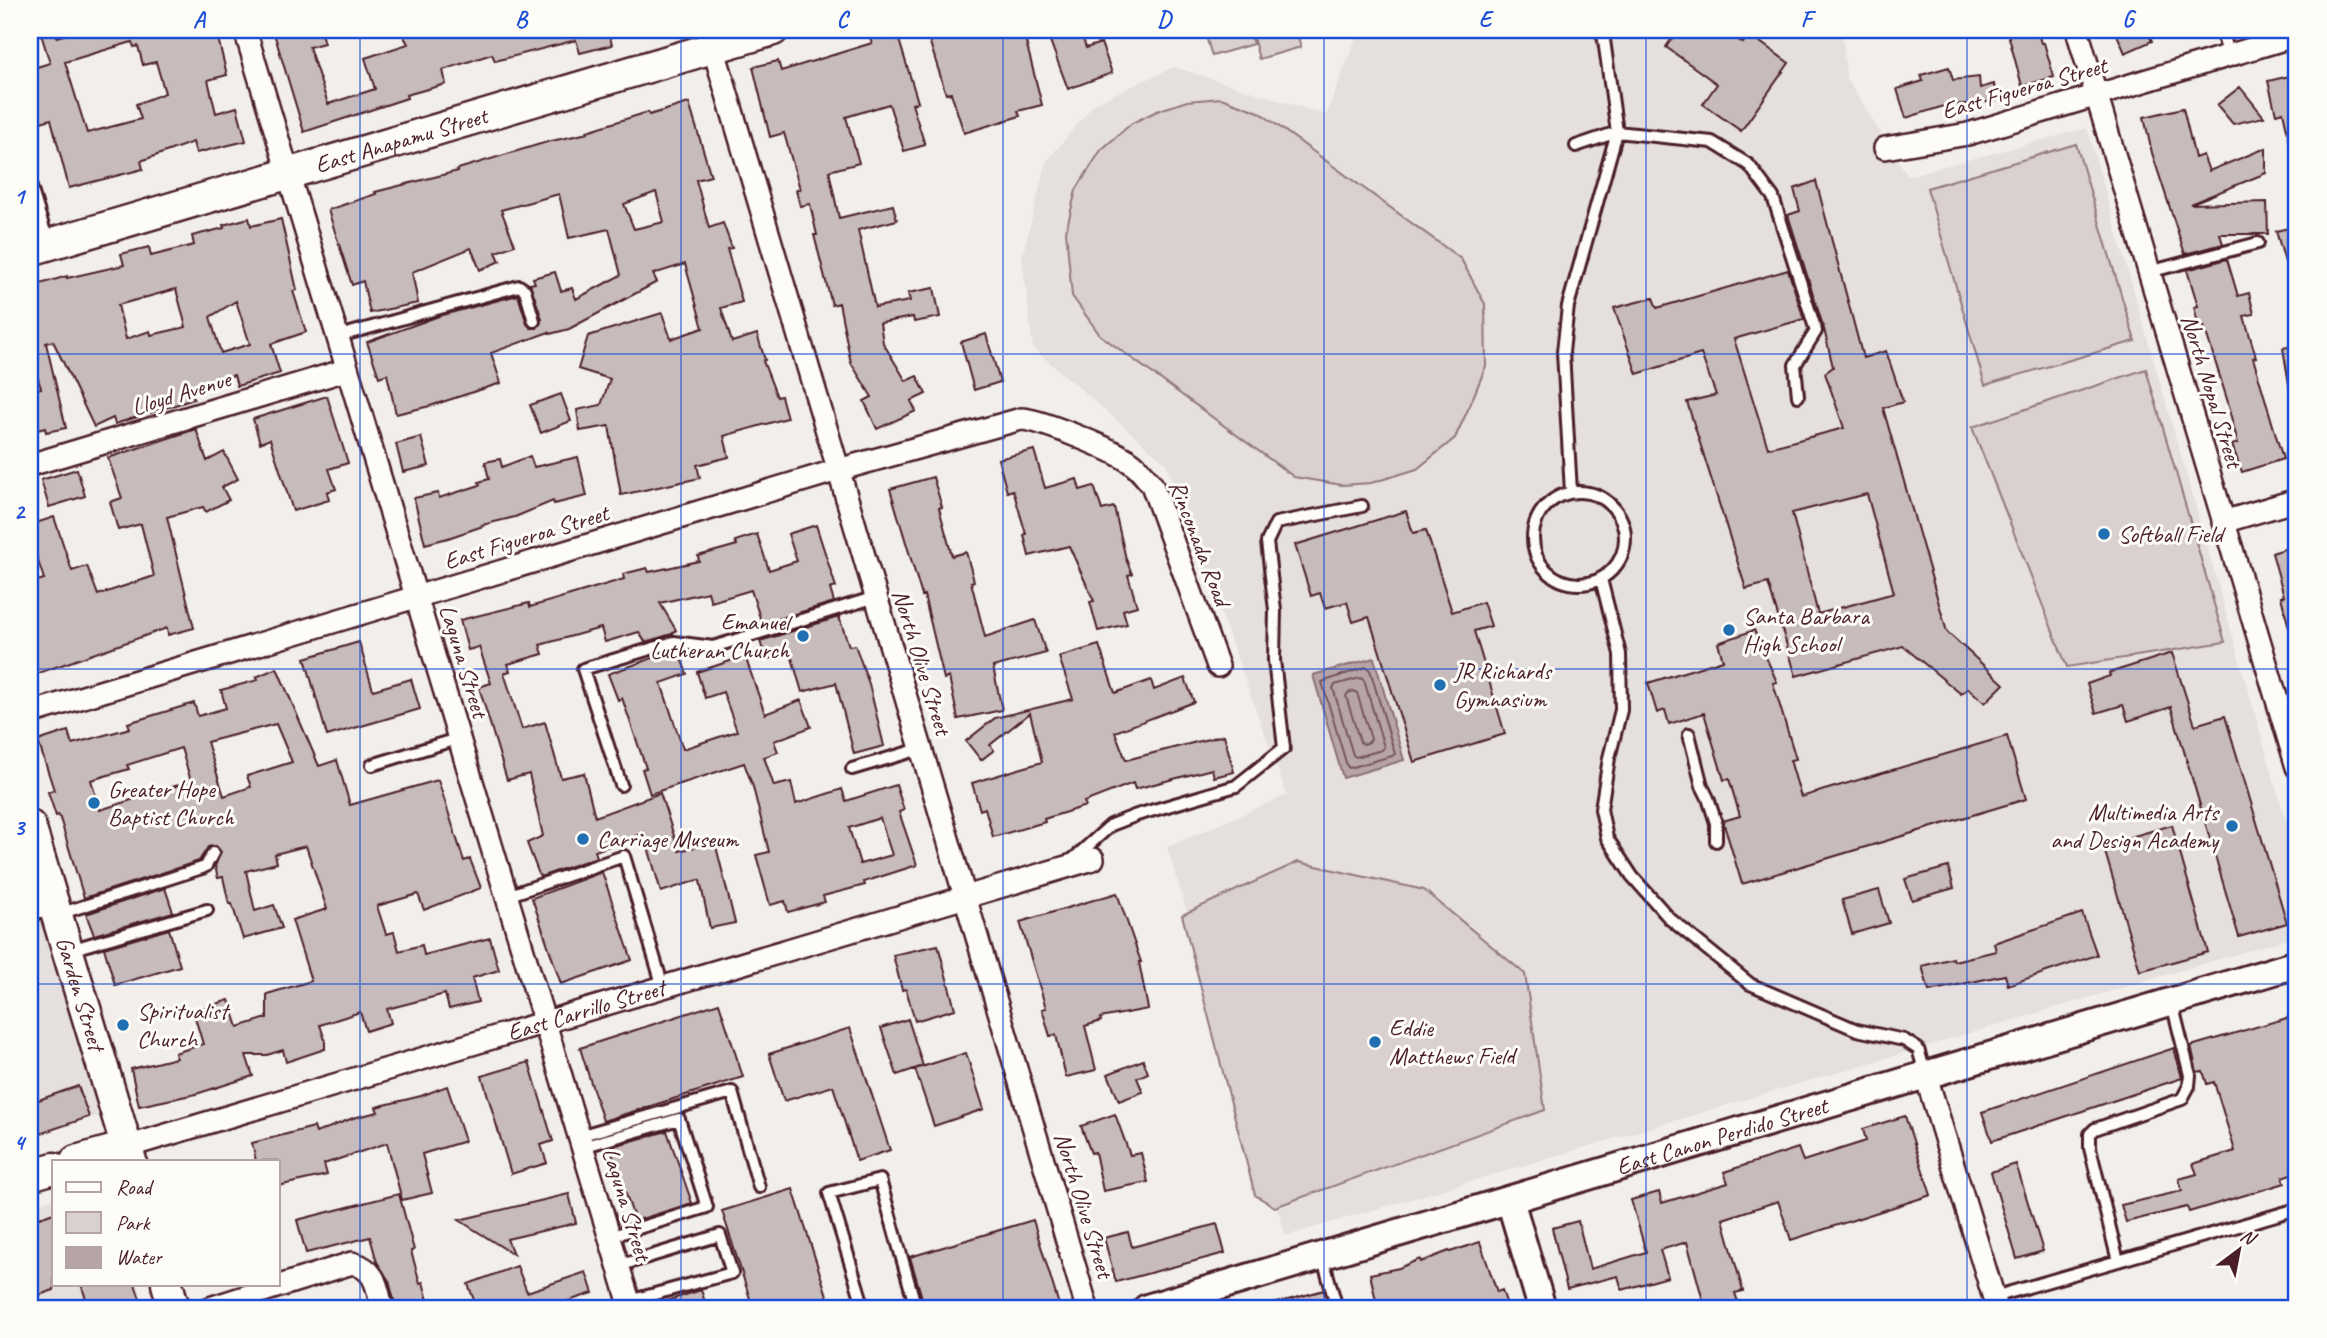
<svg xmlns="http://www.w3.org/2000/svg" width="2327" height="1338" font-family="Caveat,sans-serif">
<rect width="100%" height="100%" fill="#f2efeb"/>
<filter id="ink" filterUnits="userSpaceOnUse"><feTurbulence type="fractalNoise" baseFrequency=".0143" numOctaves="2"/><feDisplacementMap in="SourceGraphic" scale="14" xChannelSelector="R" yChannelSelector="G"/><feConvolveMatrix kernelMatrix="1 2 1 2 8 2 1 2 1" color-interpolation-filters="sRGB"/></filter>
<g filter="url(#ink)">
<path fill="#e5dfdd" d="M1359,30H1842L1846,78L1908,176L2087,128L2297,860V936L1286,1236L1167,847L1287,795L1166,463L1033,348L1022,258L1046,162L1095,103L1174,67L1326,115Z
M51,896L114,1111L30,1136V905Z
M54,1198V1284H138L145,1308H30V1206Z"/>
<path fill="#d9d0cf" stroke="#92787d" stroke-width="2" d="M1204,30H1249L1253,44L1212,56Z
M1251,30H1296L1301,47L1259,59Z
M1221,98L1259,112L1461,259L1485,304L1486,366L1470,405L1455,438L1417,469L1371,483L1342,485L1294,477L1100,335L1072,296L1066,231L1076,190L1101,150L1132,123L1157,111L1187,101Z
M2076,144L2135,341L1985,385L1927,188Z
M2146,369L2225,642L2067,667L1972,427Z
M1298,862L1424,890L1525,974L1545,1110L1275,1207L1255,1195L1182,915Z"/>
<path fill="#b7a5a6" stroke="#8b6f75" stroke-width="2" d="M1374,658L1404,760L1343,778L1313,675Z"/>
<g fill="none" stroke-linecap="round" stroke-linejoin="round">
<path stroke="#76555c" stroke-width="2" d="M1366,667L1370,670L1395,754L1392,756L1349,768L1347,766L1322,682Z
M1360,678L1364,680L1384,747L1382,750L1356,757L1353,755L1333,688L1335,685Z
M1354,691L1357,693L1371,739L1369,742L1364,744L1360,742L1346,696L1348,693Z"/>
</g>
<path fill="#c8bbbb" stroke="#4a1f2b" stroke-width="2" fill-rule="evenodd" d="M55,30L57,37L80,30H216L227,75L208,80L216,113L237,107L246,141L196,153L193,142L141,161L143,169L69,188L51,119L41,122L30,86V69L50,63L41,34ZM132,42L134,47L138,46L143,65L156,62L165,93L136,104L141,119L87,133L65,62Z
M273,30H320L324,43L309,47L328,104L375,89L365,58L408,44L403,35L413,30H608L612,45L580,53L576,40L495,61L492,54L443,70L446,84L406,95L407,98L304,132Z
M885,30H896L918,102L912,104L925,145L904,151L889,104L846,117L859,163L829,171L839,218L893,205L897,220L858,230L875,307L910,301L908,293L934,288L940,317L914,322L913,317L880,323L883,343L906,381L917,376L926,394L911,401L916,411L877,429L864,401L872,397L851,363L839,303L832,305L814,235H817L810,204L800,206L796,190L800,189L784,133L770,137L753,67L778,61L781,71L872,43L869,34Z
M926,30H1023L1042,105L1018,111L1020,116L964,133L951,93L946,94Z
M1046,30H1080L1086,48L1101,43L1112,73L1068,89Z
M1678,30H1724L1743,43L1747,37H1753L1789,63L1741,131L1703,104L1717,84L1666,47Z
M2007,30H2037L2041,43H2044L2054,77L2022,86Z
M2115,30H2147L2152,41L2125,53Z
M1949,67L1953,80L1979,77L1980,88L1994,84L1996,101L1944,106L1906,118L1897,89L1923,81L1921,75Z
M2294,75L2297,89V146L2291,147L2283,112L2276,114L2268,81Z
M2240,87L2264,117L2233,124L2217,105Z
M689,103L711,176L696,180L709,228L723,223L732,248L727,249L742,302L721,308L732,342L757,334L765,360L763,361L777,397L781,396L787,418L724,436L729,457L697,465L700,478L621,495L609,426L580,431L577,410L601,405L610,379L578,369L588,336L662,313L671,339L703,328L685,264L653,274L657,282L569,329L550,334L549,332L491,353L501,383L430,406L396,414L387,374L379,377L367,342L439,316L518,295L527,324L531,328H537L542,319L530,284L535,283L533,278L555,272L561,291L572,288L576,299L621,275L609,229L569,238L559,194L501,210L515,245L496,252L500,261L480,270L471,248L412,272L418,303L370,313L363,281L352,285L328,210L376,194L375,192L458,171V169L547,142L588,133L587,131L648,112L649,115ZM656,192L664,222L634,229L624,204Z
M2183,108L2195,158L2203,155L2209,171L2266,148V173L2190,204L2267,202L2268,234H2220L2223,244L2185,254L2152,153L2144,117Z
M1816,181L1863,358L1886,351L1903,402L1883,408L1947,632L2004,684L1985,703L1968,688L1961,694L1903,646L1796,676L1768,583L1746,589L1687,402L1716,395L1701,354L1637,374L1614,308L1653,298L1657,308L1788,270L1804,319L1734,339L1768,448L1844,428L1825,373L1833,367L1824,329L1788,215L1800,211L1794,189ZM1867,494L1894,593L1818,614L1792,513Z
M249,218L251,226L281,219L297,290L293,291L306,332L271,344L280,373L237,386L234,375L191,388L194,399L115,424L113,418L94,427L53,341L46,343L66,428L46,432L45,428L30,432V391L41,388L30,354V287L67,276V278L124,265L121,254L149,247L151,256L194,245L192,236L224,228L223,225ZM176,289L186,327L151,335L150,331L126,339L118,305ZM236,301L250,344L221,353L210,317Z
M2297,226V258L2285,262L2276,231Z
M2227,259L2238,296L2249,293L2254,314L2244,316L2256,357L2253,358L2283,459L2242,472L2232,445L2238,443L2230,413L2231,412L2204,326L2199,328L2194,307L2198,306L2187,270Z
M986,334L1000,382L974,390L961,342Z
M2297,345V389L2290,390L2283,348Z
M561,394L571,421L541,433L530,405Z
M327,396L348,463L329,469L336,489L327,492L329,500L293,511L270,439L260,443L253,419Z
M196,429L207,461L224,452L238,479L222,487L229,500L206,512L203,507L167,517L194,628L168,635L167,628L30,676V583L44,579L35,552L30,554V525L54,517L72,571L87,566L98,595L154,576L141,524L118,530L110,502L122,498L108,458Z
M421,437L429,466L403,472L396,444Z
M1034,450L1045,488L1077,479L1080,490L1094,486L1102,510L1114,507L1126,559L1132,574L1128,575L1137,606L1123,610L1127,624L1098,631L1090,602L1094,601L1069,546L1029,556L1024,535L1026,534L1013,490L1007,492L998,459Z
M530,456L534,467L578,457L587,496L554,504L553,501L515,517L482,525L483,526L448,538L425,544L414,498L438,493L439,498L480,485L479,482L489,479L485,462L500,459L502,467Z
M77,469L85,496L49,507L41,480Z
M933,477L942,507L939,508L952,556L966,552L974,581L971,582L985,637L1035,620L1046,653L993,667L1002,710L958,719L949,677L944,679L924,595L922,596L890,489Z
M1406,511L1413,533L1426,530L1452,612L1483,602L1491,626L1474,631L1505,734L1414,762L1369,617L1353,622L1347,602L1325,608L1320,593L1311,596L1295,545Z
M816,525L836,587L830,589L834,602L762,624L751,590L711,602L708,592L660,603L676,630L672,634L645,642L639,632L605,642L601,628L540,645L543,654L508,664L510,671L504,673L522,729L545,722L561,778L584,773L595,817L660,793L679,851L715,842L735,923L710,928L700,881L698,880L661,892L644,833L595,851L597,857L540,877L527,843L543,836L529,774L507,780L479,687L491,683L479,647L468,650L460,620L529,603L530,607L624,579L623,574L647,568L649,572L699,561L698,556L737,545L735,541L757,534L769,570L797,561L788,534Z
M2297,545V638L2292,639L2281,597L2284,596L2272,553Z
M839,617L849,646L855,645L869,684L884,746L854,754L836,683L802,692L790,651L766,660L760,641Z
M1754,630L1777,682L1773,683L1796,759L1790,760L1801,797L2007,736L2026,799L1742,884L1723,821L1740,816L1729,779L1724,780L1704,713L1669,724L1665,710L1657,713L1648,683L1723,660L1718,643Z
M359,642L373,690L411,679L420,709L327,736L305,658Z
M1099,645L1115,693L1151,680L1154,690L1185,678L1194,702L1115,732L1126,760L1224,735L1234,772L1214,777L1212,769L1135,789L1133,783L1084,802L1086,806L1044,819L1045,822L993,837L985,808L980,810L972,783L1042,762L1030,713L990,745L994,750L981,760L966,741L995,718L1073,699L1059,657Z
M675,650H678L687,674L661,683L683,749L737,731L723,692L705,698L697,672L745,656L765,714L801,700L811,727L774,741L778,752L764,757L774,786L791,782L796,804L842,789L846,801L896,785L904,810L899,812L917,865L864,882L865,885L823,896L825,902L788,912L785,901L770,905L756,855L769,852L753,787L744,763L650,794L642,769L646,768L622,698L618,700L608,674ZM880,818L892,855L860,864L849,828Z
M2172,653L2195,725L2225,716L2287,923L2239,937L2171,707L2128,721L2123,705L2096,713L2087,684L2110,676L2109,673Z
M277,668L319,766L337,760L350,805L438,780L464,861L470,859L481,888L424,910L418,894L377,906L386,934L394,932L399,951L422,945L424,955L490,938L499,970L472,978L478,1002L449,1009L445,994L387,1009L391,1023L366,1031L360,1012L320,1025L325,1040V1049L286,1062L283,1050L267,1055H246L253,1076L196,1094L139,1106L131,1069L176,1058L175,1053L203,1044L193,1011L229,1000L238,1027L267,1018V994L311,981L292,920L327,909L306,846L275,854L277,863L246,871L255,911L274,905L282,928L243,939L232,904H229L223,877L218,878L215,866L221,852L216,846L208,847L199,861L84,898L59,815L56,816L48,792L54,790L38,741L68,731L72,744L130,728L128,723L194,703L198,716L226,708L221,690L258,680L256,677ZM276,724L292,762L247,776L251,787L224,796L207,742ZM181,748L191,781L100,810L91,780L129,769L127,765Z
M2172,825L2208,952L2140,971L2103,845Z
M1948,867L1954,888L1912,900L1905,879Z
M602,872L632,960L561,984L532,898Z
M165,888L173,912L94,935L86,914Z
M1879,890L1889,923L1852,934L1842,900Z
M1117,893L1141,962H1139L1148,1009L1100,1018L1101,1021L1085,1026L1096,1070L1066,1077L1056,1035L1050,1036L1042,1009L1046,1008L1020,922Z
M2082,913L2097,955L2008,985L2005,975L1929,991L1922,966L1953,958L1954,961L1996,951L1994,943Z
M169,929L180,966L115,985L104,948Z
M938,945L955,1009L915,1021L906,989L902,990L893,955Z
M719,1003L743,1077L603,1121L580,1048Z
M2297,1015V1172L2283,1177L2285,1183L2189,1212L2187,1207L2126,1222L2121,1205L2182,1191L2179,1179L2197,1174L2193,1164L2235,1151L2214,1082L2207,1084L2203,1071L2197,1072L2191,1046Z
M908,1019L923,1066L897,1075L881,1028Z
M850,1028L890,1150L857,1161L833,1086L784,1101L769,1054Z
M2174,1048L2182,1078L1992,1141L1982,1112Z
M966,1053L984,1109L934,1126L915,1069Z
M1143,1060L1148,1073L1137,1078L1143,1092L1119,1101L1108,1074Z
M529,1062L553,1141L541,1145L547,1163L511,1174L482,1076Z
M78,1086L89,1117L30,1137V1103Z
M447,1086L465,1141L422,1154L432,1193L402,1200L387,1143L324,1164L327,1175L278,1186V1161H256L252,1143L314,1127L316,1133L353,1118L378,1112L376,1107L421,1096Z
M1115,1114L1130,1155L1141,1153L1148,1182L1103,1191L1095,1152L1091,1153L1081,1126Z
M1905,1116L1931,1195L1791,1240L1778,1201L1723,1219L1743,1291L1735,1293L1740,1308H1705L1687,1242L1660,1250L1668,1277L1622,1290L1618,1276L1567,1289L1552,1228L1578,1221L1590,1269L1646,1252L1631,1200L1659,1192L1662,1203L1728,1183L1724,1172L1798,1148L1803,1161L1866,1141L1863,1129Z
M667,1131L692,1203L635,1221L610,1147Z
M2016,1164L2043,1251L2017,1259L1991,1172Z
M793,1189L831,1308H753L722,1211Z
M399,1194L414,1250L411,1251L420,1283L423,1282L430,1308H399L397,1303L395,1304L389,1281L377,1262L370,1237L306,1253L297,1220Z
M569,1194L576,1223L507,1239L513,1254L459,1220Z
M54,1213V1290L30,1298V1221Z
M1033,1220L1059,1305L1050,1308H925L910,1257Z
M1217,1224L1225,1253L1116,1282L1104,1238L1128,1232L1132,1247Z
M1480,1242L1497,1292L1502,1290L1508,1308H1389L1388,1303L1377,1305L1370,1274L1399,1268L1420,1259L1421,1262L1449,1251L1450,1252Z
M517,1266L527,1292L586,1272L593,1293L562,1303L564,1308H477L468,1284Z
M81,1284H135L143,1308H89Z
M701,1290L707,1308H654V1305Z
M1324,1290L1329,1308H1273V1304Z"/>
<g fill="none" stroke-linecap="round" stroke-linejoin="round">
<g stroke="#4a1f2b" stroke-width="16">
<path id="service" d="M2221,30L2229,56
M1576,146L1617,132L1712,142L1749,165L1773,197L1816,331L1795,365L1798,396
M30,184L48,242
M2149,272L2258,243
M336,337L519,286L525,290L534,321
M1571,492L1563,352L1568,306L1617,132L1604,40L1601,30
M1533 538a46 46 0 1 1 92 0a46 46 0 1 1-92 0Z
M1601,579L1620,654L1621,710L1609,758L1601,809L1607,838L1632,876L1670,919L1750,984L1857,1030L1904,1040L1918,1049L1926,1076
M1689,734L1702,786L1708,798L1716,823V841
M372,765L460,738
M852,769L920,749
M621,785L583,669L674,642L713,647L876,597
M1071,861L1111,825L1137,815L1236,786L1284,748L1274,660L1275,610L1267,542L1276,523L1362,506
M507,896L624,856L663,987
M30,914L54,909
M59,914L202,868L206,866L213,853
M70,950L207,910
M579,1136L732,1092L759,1187
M582,1147L679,1119L707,1207L609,1237
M1322,1256L1337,1308
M2118,1261L2090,1148V1134L2095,1129L2182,1099L2189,1086L2190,1075L2172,1003
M618,1266L720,1235L732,1273L629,1301
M1994,1297L2297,1209
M864,1308L829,1193L880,1180L916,1308"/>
</g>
<g stroke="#4a1f2b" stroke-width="26">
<g id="minor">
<path d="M245,30L631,1308"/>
<path d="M708,30L1087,1308"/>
<path d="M2077,30L2297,767"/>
<path d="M1885,148L1968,134L2297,35"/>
<path d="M30,465L346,370"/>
<path d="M2223,522L2297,500"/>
<path d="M30,713L838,470L1021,419C1039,419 1106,447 1124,458C1136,464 1144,475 1152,485L1218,666"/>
<path d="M1926,1076L1997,1308"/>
<path id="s1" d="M126,1147L1093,859"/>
<path d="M210,1308L352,1263C376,1269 377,1287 382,1308"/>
</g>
</g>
<g stroke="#4a1f2b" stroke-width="32">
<g id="tertiary">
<path d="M1510,1200L1542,1308"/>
<path id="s2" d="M1147,1308L2297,964"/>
</g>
</g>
<g stroke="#4a1f2b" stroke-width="35">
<g id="secondary">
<path id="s3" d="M30,250L773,30"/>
<path id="s4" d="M30,826L131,1161"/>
<path d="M76,1161L126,1147"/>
<path d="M30,1175L54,1168"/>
<path d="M167,1284L174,1308"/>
</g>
</g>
<use href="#service" stroke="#fdfcf7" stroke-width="10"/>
<use href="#minor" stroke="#fdfcf7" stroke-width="21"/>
<use href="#tertiary" stroke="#fdfcf7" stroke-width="26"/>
<use href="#secondary" stroke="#fdfcf7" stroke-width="30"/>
</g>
</g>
<path fill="none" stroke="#1d4ed8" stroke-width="2" stroke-opacity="0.55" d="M360,30V1308M681,30V1308M1003,30V1308M1324,30V1308M1646,30V1308M1967,30V1308M30,354H2297M30,669H2297M30,984H2297"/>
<g fill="#1f6fb2" stroke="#fdfcf7" stroke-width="2.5">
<circle cx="2104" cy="534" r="7"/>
<circle cx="1729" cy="630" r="7"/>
<circle cx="803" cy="636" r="7"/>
<circle cx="1440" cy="685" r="7"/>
<circle cx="94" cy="803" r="7"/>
<circle cx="2232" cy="826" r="7"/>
<circle cx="583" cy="839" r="7"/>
<circle cx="123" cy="1025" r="7"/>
<circle cx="1375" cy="1042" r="7"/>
</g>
<g text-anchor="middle" stroke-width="6" stroke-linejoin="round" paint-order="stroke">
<g font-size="24" fill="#4a1f2b" stroke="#fdfcf7">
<text transform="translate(2024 88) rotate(-16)" y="8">East Figueroa Street</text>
<text dy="8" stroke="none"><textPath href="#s3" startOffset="387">East Anapamu Street</textPath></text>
<text transform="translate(2212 391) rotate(73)" y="8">North Nopal Street</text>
<text transform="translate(181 393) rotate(-17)" y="8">Lloyd Avenue</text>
<text transform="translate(526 537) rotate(-17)" y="8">East Figueroa Street</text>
<text transform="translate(1200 543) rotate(69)" y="8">Rinconada Road</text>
<text transform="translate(464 661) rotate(73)" y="8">Laguna Street</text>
<text transform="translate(922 662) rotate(73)" y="8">North Olive Street</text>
<text dy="8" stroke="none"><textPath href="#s4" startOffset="175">Garden Street</textPath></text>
<text dy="8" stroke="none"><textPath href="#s1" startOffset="480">East Carrillo Street</textPath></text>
<text dy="8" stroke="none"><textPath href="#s2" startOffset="600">East Canon Perdido Street</textPath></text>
<text transform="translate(627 1204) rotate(73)" y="8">Laguna Street</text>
<text transform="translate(1084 1205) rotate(73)" y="8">North Olive Street</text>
</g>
<g font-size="24" fill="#4a1f2b" stroke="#fdfcf7" text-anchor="start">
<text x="2118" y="542">Softball Field</text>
<text x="1743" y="624">Santa Barbara<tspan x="1743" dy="28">High School</tspan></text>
<text x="789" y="630" text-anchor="end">Emanuel<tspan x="789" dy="28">Lutheran Church</tspan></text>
<text x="1454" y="679">JR Richards<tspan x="1454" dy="28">Gymnasium</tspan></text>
<text x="108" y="797">Greater Hope<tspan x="108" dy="28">Baptist Church</tspan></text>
<text x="2218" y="820" text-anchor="end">Multimedia Arts<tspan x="2218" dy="28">and Design Academy</tspan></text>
<text x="597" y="847">Carriage Museum</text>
<text x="137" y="1019">Spiritualist<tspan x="137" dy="28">Church</tspan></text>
<text x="1389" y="1036">Eddie<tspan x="1389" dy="28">Matthews Field</tspan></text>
</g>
</g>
<rect width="2327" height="1338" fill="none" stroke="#fdfcf7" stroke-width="77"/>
<rect x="52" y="1160" width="228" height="126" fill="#fdfcf7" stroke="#b5a4a5" stroke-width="2"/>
<rect x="66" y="1182" width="35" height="10" fill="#fdfcf7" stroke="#b5a4a5" stroke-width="2"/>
<text x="116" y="1194" font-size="21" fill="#4a1f2b">Road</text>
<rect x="66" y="1212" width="35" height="21" fill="#d9d0cf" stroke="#b5a4a5" stroke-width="2"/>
<text x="116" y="1230" font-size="21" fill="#4a1f2b">Park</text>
<rect x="66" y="1247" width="35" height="21" fill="#b7a5a6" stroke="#b5a4a5" stroke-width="2"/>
<text x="116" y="1264" font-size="21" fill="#4a1f2b">Water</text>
<g transform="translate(2239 1250) rotate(32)" stroke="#fdfcf7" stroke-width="5" paint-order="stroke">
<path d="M0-5L12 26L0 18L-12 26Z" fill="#4a1f2b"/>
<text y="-10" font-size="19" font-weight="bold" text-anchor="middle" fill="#4a1f2b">N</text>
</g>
<rect x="38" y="38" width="2250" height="1262" fill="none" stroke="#1d4ed8" stroke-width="2.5"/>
<g font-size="23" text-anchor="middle" font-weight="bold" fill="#1d4ed8">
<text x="199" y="27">A</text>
<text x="521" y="27">B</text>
<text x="842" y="27">C</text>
<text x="1164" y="27">D</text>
<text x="1485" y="27">E</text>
<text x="1806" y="27">F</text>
<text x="2128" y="27">G</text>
<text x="19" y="204">1</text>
<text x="19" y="519">2</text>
<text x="19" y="835">3</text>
<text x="19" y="1150">4</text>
</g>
</svg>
